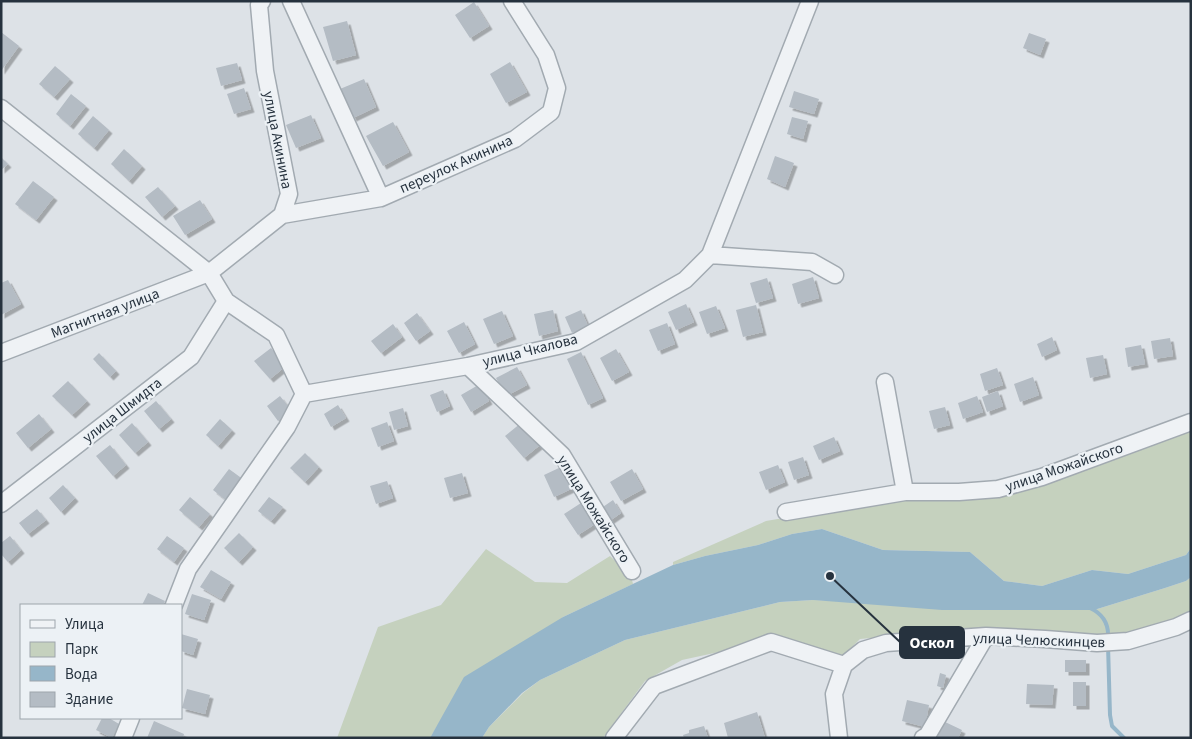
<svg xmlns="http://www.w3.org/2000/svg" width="1192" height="739" font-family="'Source Sans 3',sans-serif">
<defs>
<filter id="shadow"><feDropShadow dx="3.5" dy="3.5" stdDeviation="0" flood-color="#0004"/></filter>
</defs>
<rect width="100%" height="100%" fill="#dde2e7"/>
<path fill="#c5d1be" d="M1191,430V548L1186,555L1128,574L1092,570L1042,586L1004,581L970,552L883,550L822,529L792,534L758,545L705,556L673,565V562L766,521L901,498L1004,493Z
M486,549L535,582L567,583L610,556L631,576L633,584L563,617L442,718L430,738H337L378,627L441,605Z
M1191,577V612L1171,621L1123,637L981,628L860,639L839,660L774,640L682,660L645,681L603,738H482L489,727L523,693L540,680L625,640L780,602L813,600L1094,610L1165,588L1186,581Z"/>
<path fill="#96b6c9" d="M822,529L883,550L970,552L1004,581L1042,586L1092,570L1128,574L1186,555L1191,548V577L1186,581L1165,588L1094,610H942L813,600L780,602L625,640L540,680L522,693L489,727L482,738H430L464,677L563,617L673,565L705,556L758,545L792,534Z"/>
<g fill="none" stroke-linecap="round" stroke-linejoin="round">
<path stroke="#96b6c9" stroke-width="4" d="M1090,608C1103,614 1109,624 1108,638
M1108,645L1110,715L1112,726L1124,738"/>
</g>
<path fill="#b4bcc4" filter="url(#shadow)" d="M474,2L489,26L470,38L455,15Z
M347,21L356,55L333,61L323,27Z
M1,32L19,46L1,71Z
M1029,33L1046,39L1040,55L1023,48Z
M510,62L527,92L506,103L490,74Z
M237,63L242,80L221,86L216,68Z
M55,66L70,79L54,97L39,84Z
M364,79L376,107L353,118L340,89Z
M244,88L251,109L234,114L227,94Z
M794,91L819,99L814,114L789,107Z
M71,94L86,106L70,126L56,114Z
M311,115L321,138L296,148L286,125Z
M93,116L109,130L94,148L78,134Z
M792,117L808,121L803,139L787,134Z
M393,122L409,152L383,166L366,136Z
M124,149L142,166L129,181L111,164Z
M775,156L794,163L785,187L767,179Z
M1,157L8,164L1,170Z
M33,181L54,197L36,220L15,204Z
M158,187L175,206L162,217L145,197Z
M200,200L212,219L185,235L173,216Z
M813,277L819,298L798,304L792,284Z
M767,278L773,298L756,303L750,283Z
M8,280L21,304L1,315V283Z
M686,304L694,322L676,330L668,312Z
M756,305L763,332L743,337L736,310Z
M716,306L725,328L707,334L699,312Z
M553,310L558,331L539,336L534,314Z
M581,310L588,326L572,333L565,317Z
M502,311L513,336L494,344L483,319Z
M417,313L430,331L416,341L404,323Z
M464,322L475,344L459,353L447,331Z
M667,323L675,344L658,351L649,330Z
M393,324L402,337L381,353L371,341Z
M1052,337L1057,350L1042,357L1037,344Z
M1170,338L1173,356L1154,359L1151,341Z
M1141,345L1145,364L1128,367L1125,348Z
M271,348L286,366L270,379L254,361Z
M616,349L629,372L612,381L600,358Z
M581,352L603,398L588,405L567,359Z
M99,353L116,371L110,377L93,359Z
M1103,355L1107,374L1090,378L1086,358Z
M517,367L527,385L506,396L496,378Z
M997,368L1003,385L985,391L980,374Z
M1033,377L1039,395L1020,402L1014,384Z
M68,381L87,401L72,415L52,396Z
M480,384L489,401L471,412L461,395Z
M443,390L450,406L437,412L430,395Z
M998,391L1003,406L987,412L982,397Z
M280,396L291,410L278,421L267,406Z
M977,396L983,412L963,419L958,403Z
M156,401L171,419L159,429L144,411Z
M338,405L346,418L331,427L324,414Z
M945,407L950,425L934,429L929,411Z
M403,408L408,426L394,430L389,412Z
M39,414L51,429L28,448L16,433Z
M220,419L232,430L218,446L206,435Z
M387,422L394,441L378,447L371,428Z
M132,423L148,442L135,453L119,435Z
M521,423L540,445L524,458L505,436Z
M834,437L840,451L819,460L813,446Z
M110,445L126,465L113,476L96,456Z
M305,453L319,467L305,482L290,468Z
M803,457L809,475L794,480L788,462Z
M778,465L785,482L766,490L759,472Z
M561,467L571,489L554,497L544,475Z
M229,469L244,480L227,501L213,490Z
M632,469L643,489L621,501L610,482Z
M462,473L468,493L450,498L444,478Z
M387,481L393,498L376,504L370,486Z
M63,485L75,498L61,512L49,498Z
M190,497L210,514L199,527L179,510Z
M269,497L283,507L271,521L258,511Z
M613,500L621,513L608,522L600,509Z
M581,503L595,524L578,535L564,514Z
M37,509L46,520L28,534L19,523Z
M239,533L253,547L239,562L224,548Z
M10,536L21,550L8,562L1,554V543Z
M167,536L184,548L174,562L157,549Z
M211,570L231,582L221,599L200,587Z
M148,593L165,601L163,605H142Z
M192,594L211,600L204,620L185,614Z
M181,634L198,639L193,655L181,651Z
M1065,660H1086V672H1065Z
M940,673L946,675L943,688L937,686Z
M1073,682H1086V706H1073Z
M1027,684L1054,685L1052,705L1026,704Z
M187,689L210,695L205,714L182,708Z
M907,700L929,705L925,727L902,721Z
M757,712L765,738H728L724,723Z
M102,718H109L119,724L112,738L96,730Z
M154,721L184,734L183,738H147Z
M943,721L962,730L958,738H934Z
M704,726L708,738H684L683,735L689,733V730Z"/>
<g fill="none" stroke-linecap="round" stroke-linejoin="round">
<g stroke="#a2aab1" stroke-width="19">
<path id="minor" d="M291,1L381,198
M1,108L209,273L226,301L276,335L304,394
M282,215L381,198L515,139L551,112L557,88L546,55L512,1
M710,255L812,262L835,275
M1,353L209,273L282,215L289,194L265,71L259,5L262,1
M468,366L562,455L632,571
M885,382L905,492
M1,504L191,357L226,301
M786,512L905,492H959L998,489L1042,477L1191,422
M174,605L188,569L287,427L304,394L468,366L576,342L685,280L710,255L810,1
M123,738L131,718
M614,738L654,686L771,642L844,665
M839,738L834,694L844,665L863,650L886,643L986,636L1045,639L1097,643L1128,641L1176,627L1191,620
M923,738L927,736L986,636"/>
</g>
<use href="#minor" stroke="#eff2f5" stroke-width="16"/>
</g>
<g text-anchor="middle" stroke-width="4.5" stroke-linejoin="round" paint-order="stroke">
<g font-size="15" fill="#26323e" stroke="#ecf1f5">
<text transform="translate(278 140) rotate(79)" y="5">улица Акинина</text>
<text transform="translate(456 164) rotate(-24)" y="5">переулок Акинина</text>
<text transform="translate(105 313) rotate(-21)" y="5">Магнитная улица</text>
<text transform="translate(530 350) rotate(-14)" y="5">улица Чкалова</text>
<text transform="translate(122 410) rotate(-38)" y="5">улица Шмидта</text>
<text transform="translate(1064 467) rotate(-19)" y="5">улица Можайского</text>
<text transform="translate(594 509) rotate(58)" y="5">улица Можайского</text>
<text transform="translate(1039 640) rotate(2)" y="5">улица Челюскинцев</text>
</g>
</g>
<path fill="none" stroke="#26323e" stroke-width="2" d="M830 576L900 642"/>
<circle fill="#26323e" stroke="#ecf1f5" stroke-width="2" cx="830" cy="576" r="5"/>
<rect fill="#26323e" stroke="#26323e" stroke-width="2" x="900" y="627" width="64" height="31" rx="5"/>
<g font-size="16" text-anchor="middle" font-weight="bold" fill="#fff">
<text x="932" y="648">Оскол</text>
</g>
<rect width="1192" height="739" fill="none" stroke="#26323e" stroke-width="5"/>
<rect x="20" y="604" width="162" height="115" fill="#ecf1f5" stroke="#9da5ac"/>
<rect x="30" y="620" width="25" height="8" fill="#eff2f5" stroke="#9da5ac"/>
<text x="65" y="629" font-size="15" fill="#26323e">Улица</text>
<rect x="30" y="642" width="25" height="15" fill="#c5d1be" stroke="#9da5ac"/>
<text x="65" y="654" font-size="15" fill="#26323e">Парк</text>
<rect x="30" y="666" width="25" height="15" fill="#96b6c9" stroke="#9da5ac"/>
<text x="65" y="679" font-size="15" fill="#26323e">Вода</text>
<rect x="30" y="692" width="25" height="15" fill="#b4bcc4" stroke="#9da5ac"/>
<text x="65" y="704" font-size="15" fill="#26323e">Здание</text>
</svg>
